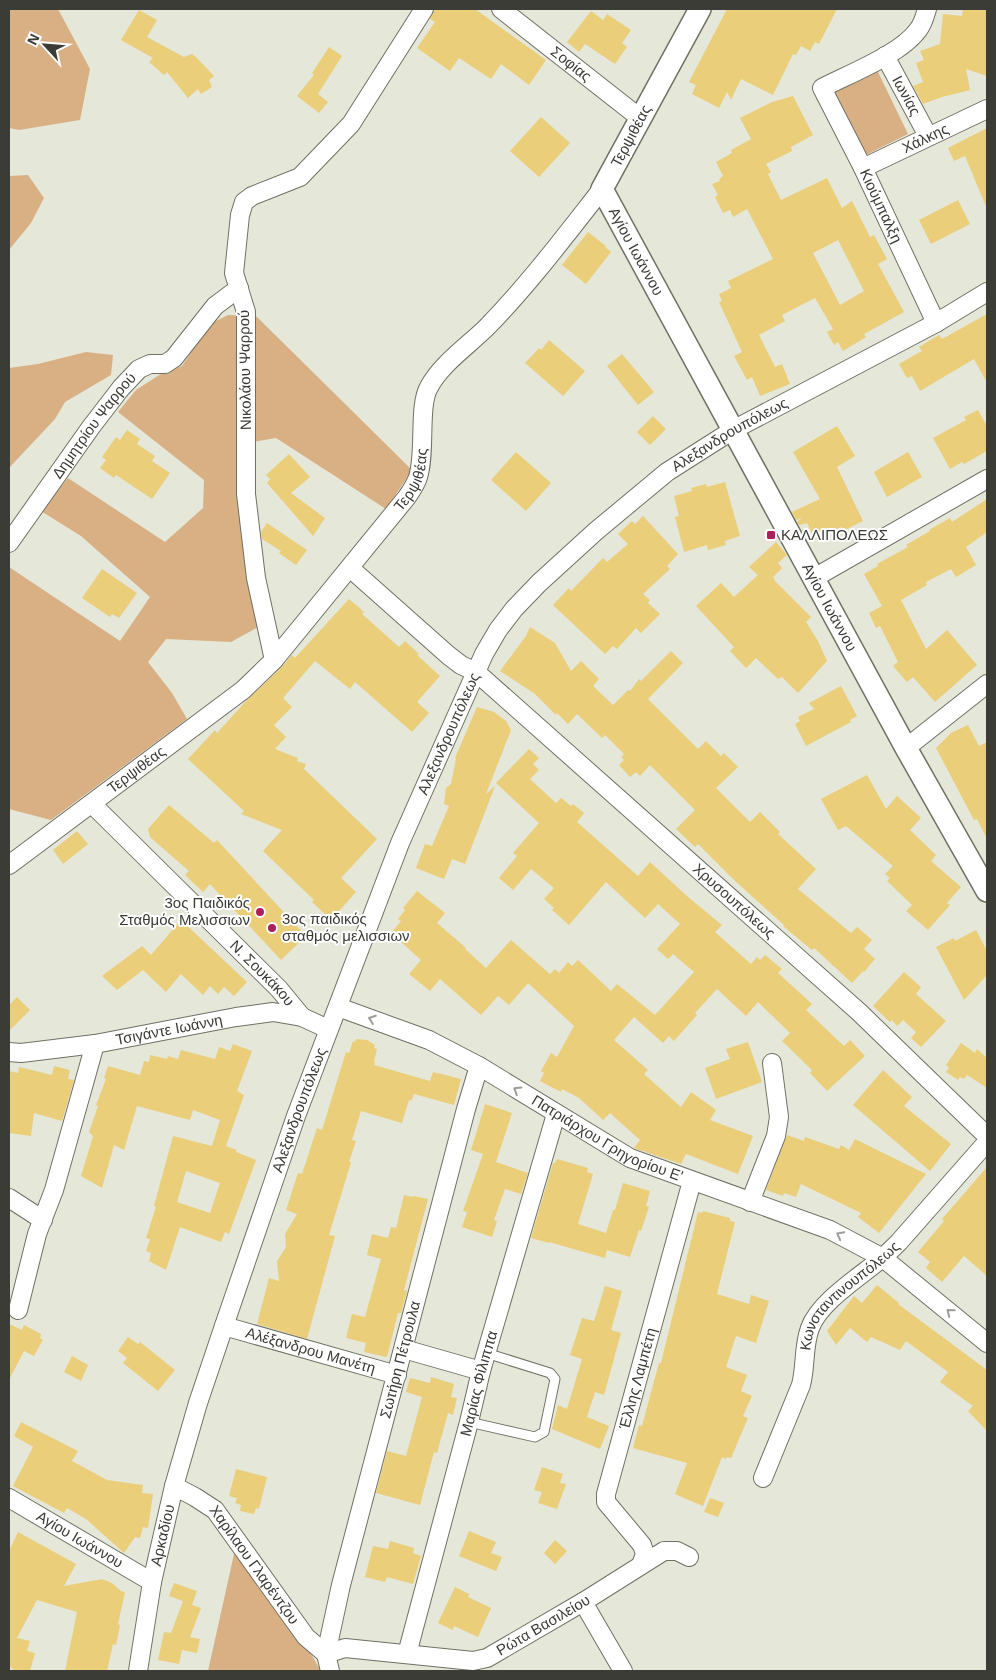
<svg xmlns="http://www.w3.org/2000/svg" width="996" height="1680" font-family="Arial,sans-serif">
<rect width="100%" height="100%" fill="#e5e7d9"/>
<path fill="#d9b084" d="M9,9H58L90,69L80,120L19,130L9,128Z
M877,70L908,134L866,155L834,91Z
M28,175L44,198L31,223L9,250V176Z
M228,315L256,316L412,470L386,509L276,438L240,444L239,488L246,567L260,626L231,642L166,639L148,662L172,693L187,719L51,820L9,809V567L120,641L150,597L81,536L41,511L68,478L165,542L203,508L204,480L118,412L136,390L164,372L182,366L210,324Z
M86,352L113,355L111,375L65,402L55,419L9,468V368L38,364Z
M236,1545L304,1642L321,1671H208Z"/>
<path fill="#eace79" fill-rule="evenodd" d="M435,9H475L546,60L529,85L501,64L491,79L459,58L450,71L417,48L435,22L430,19Z
M727,9H837L819,44L815,42L810,51L801,46L796,55L793,54L773,95L741,79L731,100L727,92L719,108L692,94L696,85L689,82Z
M963,9H987V76L966,69L970,90L942,97L923,104L913,86L923,82L916,63L924,60L920,51L940,44L943,14L962,16Z
M139,10L157,20L147,37L184,57L192,54L196,57L214,76L209,80L212,87L201,94L198,89L188,98L167,72L164,75L149,62L153,58L121,40Z
M591,11L603,20L607,14L631,30L622,43L627,47L615,64L585,44L579,52L567,42Z
M329,47L342,56L318,94L328,102L319,113L297,96L314,75L312,73Z
M793,96L813,135L791,147L792,151L766,164L771,172L768,174L781,200L827,178L842,208L852,201L870,237L874,235L887,259L878,264L904,312L864,334L866,337L843,351L838,342L834,345L827,332L833,329L815,298L782,315L785,321L759,335L775,367L782,364L790,384L760,396L752,377L747,380L734,356L742,352L719,302L722,301L719,294L731,288L728,281L773,259L747,209L733,217L730,210L723,213L715,197L718,195L712,184L720,181L719,179L723,176L716,162L732,153L731,150L751,139L740,118L772,102ZM838,240L864,291L840,305L813,253Z
M541,117L570,143L539,177L510,151Z
M987,128V209L965,156L954,161L948,148Z
M958,200L970,224L931,244L919,220Z
M588,232L606,246L605,247L611,252L586,284L562,265Z
M987,314V383L974,359L920,391L912,376L907,378L899,364L922,351L919,347L939,335L942,339Z
M549,340L585,371L563,396L525,363L539,348L541,350Z
M622,354L654,392L638,405L607,366Z
M978,410L987,426V451L964,464L962,462L950,469L933,438L966,420L964,417Z
M653,416L666,429L650,445L637,432Z
M837,426L855,456L837,467L863,521L843,531L841,527L815,540L807,523L799,525L797,522L802,518L796,520L792,512L820,499L793,452Z
M127,430L140,439L137,444L155,456L152,461L170,473L152,499L116,475L114,478L100,468L106,460L102,457L116,437L120,440Z
M516,452L551,483L526,511L491,480Z
M908,452L922,477L887,497L874,472Z
M289,454L310,477L291,493L325,518L313,536L267,483L270,479L266,475Z
M725,482L740,536L725,541L726,545L708,550L707,545L684,552L675,517L679,516L674,496L692,491L691,488L706,484L707,487Z
M987,499V532L966,547L976,565L956,577L951,569L926,582L927,585L901,600L926,649L947,630L977,665L935,702L913,677L907,682L893,666L898,662L880,626L876,628L869,613L882,606L864,574L878,566L877,564L908,547L906,545L930,531L929,530L950,518L952,522Z
M643,516L678,554L667,566L670,569L643,594L650,600L648,603L660,614L641,633L636,628L617,649L613,646L605,654L553,605L569,588L571,591L603,558L607,562L628,544L618,534L632,521L635,524Z
M267,523L307,550L296,565L279,553L281,551L262,539L261,532Z
M776,542L787,555L778,563L782,568L773,577L775,579L774,580L811,617L806,622L818,641L827,661L798,693L782,677L778,679L756,658L746,668L730,651L734,647L696,606L721,583L734,597L758,575L749,567Z
M102,569L137,593L119,618L112,614L110,617L82,598Z
M349,599L364,612L362,614L399,647L405,641L419,654L417,655L440,676L417,702L429,713L412,732L355,682L350,689L315,661L283,698L292,707L274,725L286,737L275,749L298,758L297,761L306,764L304,769L377,839L341,878L356,892L331,920L312,902L314,900L263,851L282,830L241,814L244,811L188,759L215,730L217,733L246,701L281,668L292,655L295,658Z
M530,627L555,643L571,671L581,661L599,679L593,686L613,705L628,690L630,691L639,679L641,681L671,651L683,663L648,699L698,749L706,741L721,756L724,753L738,767L716,788L750,822L760,812L780,832L778,834L816,869L798,889L851,933L857,927L872,940L864,949L875,959L864,972L863,971L852,983L814,948L812,950L783,926L784,925L734,880L698,844L695,847L676,829L695,810L650,765L640,776L636,772L630,777L619,765L624,760L621,757L624,754L605,735L602,738L577,714L568,724L557,713L556,715L535,694L500,671L526,636Z
M841,686L857,716L850,720L851,722L806,746L795,724L800,721L798,717L814,709L809,703Z
M477,707L494,712L506,721L511,730L486,794L495,786L465,864L452,859L444,879L416,868L425,844L432,846L449,806L444,804L446,788L451,784L456,758H455Z
M968,725L979,746L987,742V839L977,819L974,820L936,748L951,733Z
M529,749L539,758L533,764L539,770L530,779L556,803L561,798L571,806L573,804L584,813L577,822L638,876L650,862L688,897L722,925L715,932L751,964L757,957L760,960L765,955L782,969L778,973L812,1004L806,1010L844,1046L850,1040L865,1056L827,1091L810,1073L812,1070L782,1041L790,1033L758,1002L746,1016L717,989L695,1013L697,1015L674,1041L669,1036L663,1043L634,1017L614,1040L648,1070L644,1074L681,1107L691,1092L716,1110L710,1120L753,1136L738,1174L686,1154L681,1164L634,1148L640,1140L610,1113L603,1120L579,1098L562,1089L561,1092L540,1081L544,1073L541,1071L551,1053L557,1057L574,1026L528,983L509,1005L498,996L481,1015L440,979L430,991L409,974L421,960L391,933L401,921L398,919L405,910L403,908L417,891L445,913L437,923L466,948L465,949L486,968L511,940L550,974L555,969L559,973L568,962L572,966L578,960L611,991L617,984L655,1015L694,972L673,954L668,959L657,949L680,924L658,904L645,918L606,882L569,925L552,910L554,908L544,899L554,888L531,869L513,890L499,878L517,856L513,853L539,823L496,783Z
M867,775L886,809L897,796L921,818L910,830L936,855L931,861L961,887L947,903L950,905L928,930L906,911L912,905L887,881L890,878L885,874L893,866L846,826L838,830L821,799Z
M169,805L214,843L217,840L306,936L281,960L210,884L203,892L185,875L189,871L150,837L148,829Z
M77,831L88,844L63,864L53,850Z
M181,920L247,982L234,996L224,987L218,994L210,986L203,995L181,974L166,992L143,970L117,990L102,976L142,946L151,955Z
M976,930L987,951V975L964,1000L936,947L954,938L955,941Z
M904,972L921,987L916,994L946,1021L921,1047L911,1038L916,1032L903,1020L897,1026L892,1020L890,1022L873,1006Z
M17,997L30,1010L9,1031V1005Z
M356,1039L367,1040L375,1045L374,1048L377,1049L374,1061H375L374,1065L430,1081L433,1072L461,1079L454,1105L414,1094L411,1101L409,1100L402,1123L361,1111L352,1140L356,1141L349,1162H351L329,1235L335,1236L307,1339L257,1324L269,1278L279,1281L277,1261L286,1247L285,1234L297,1214L286,1210L298,1173L302,1174L317,1128L322,1130L346,1052L349,1053L353,1041L355,1042Z
M748,1042L762,1082L716,1099L705,1068L730,1059L726,1049Z
M961,1043L975,1053L977,1049L987,1058V1088L967,1075L964,1079L960,1077L958,1080L946,1072L949,1068L946,1065Z
M233,1044L252,1051L237,1091L244,1095L226,1146L237,1150L236,1152L256,1160L229,1234L225,1232L221,1242L180,1227L166,1270L149,1261L151,1253L146,1251L150,1239L146,1238L156,1207L154,1206L173,1136L212,1146L220,1120L193,1110L190,1120L137,1106L124,1150L114,1145L102,1188L81,1176L93,1136L89,1132L98,1106L96,1105L106,1079L104,1078L108,1066L140,1075L144,1061L149,1062L150,1055L167,1059L168,1056L178,1059L181,1050L215,1059L219,1047L230,1051ZM186,1171L220,1183L210,1213L177,1202Z
M54,1066L70,1070L68,1079L74,1080L62,1121L34,1113L31,1136L9,1133V1071L18,1073L19,1067L52,1075Z
M883,1070L912,1097L904,1106L951,1144L930,1171L853,1105Z
M485,1104L512,1113L496,1162L528,1173L521,1194L505,1189L494,1220L497,1221L492,1237L462,1227L467,1212L463,1211L483,1154L471,1150Z
M787,1135L804,1141L805,1137L839,1149L841,1145L849,1150L855,1139L926,1174L879,1233L858,1217L861,1213L801,1184L796,1197L784,1193L783,1196L766,1190Z
M557,1159L588,1168L587,1172L593,1174L578,1224L606,1233L613,1210H615L623,1183L650,1191L646,1206L649,1207L641,1231L639,1230L630,1257L607,1250L605,1258L549,1242V1243L531,1238L553,1163H555Z
M987,1167V1276L964,1256L942,1282L926,1268L930,1262L918,1252L944,1221L942,1219Z
M404,1195L413,1197L414,1196L428,1199L404,1290L407,1291L401,1313H398L387,1357L364,1352L366,1343L346,1338L352,1314L365,1317L381,1259L367,1255L372,1234L388,1238L391,1227L396,1228Z
M703,1211L730,1218V1221L735,1222L717,1294L749,1304L751,1295L769,1301L756,1343L736,1336L726,1367L747,1375L741,1391L752,1396L743,1416L748,1418L731,1458L727,1457L726,1459L722,1457L703,1506L675,1494L687,1463L633,1448L639,1425L642,1426L659,1363H661L698,1212L702,1213Z
M877,1285L899,1303L898,1304L987,1370V1431L968,1411L973,1406L940,1382L948,1372L906,1341L900,1350L871,1337L867,1342L850,1328L836,1345L827,1331L854,1296L862,1303Z
M605,1286L622,1291L611,1330L621,1333L604,1395L595,1392L587,1417L609,1426L600,1449L552,1429L558,1405L567,1409L582,1359L570,1355L582,1318L594,1321Z
M9,1324L22,1330L24,1325L41,1334L40,1338L43,1340L34,1356L24,1351L9,1380Z
M128,1337L138,1344L140,1342L175,1370L158,1391L123,1363L127,1358L118,1351Z
M72,1356L88,1365L81,1381L64,1372Z
M431,1377L454,1384L451,1397L457,1398L453,1415L448,1413L437,1453L434,1452L420,1505L376,1493L387,1451L406,1456L422,1397L406,1392L410,1378L430,1383Z
M21,1422L78,1451L72,1461L107,1480L143,1485L142,1493L153,1494L148,1528L143,1527L140,1538L135,1537L124,1553L86,1519L67,1508L64,1513L13,1486L33,1447L14,1436Z
M542,1467L563,1474L560,1483L566,1484L557,1509L538,1503L542,1492L534,1490Z
M236,1469L267,1477L259,1509L256,1508L254,1514L240,1511L241,1505L235,1503L237,1498L229,1496Z
M710,1498L724,1503L718,1517L704,1512Z
M469,1531L496,1542L491,1553L502,1557L496,1571L459,1556Z
M18,1532L76,1564L64,1586L102,1579L112,1583L121,1591L125,1592L118,1624L120,1625L116,1645L113,1644L107,1671H65L77,1612L37,1600L17,1638L30,1641L27,1651L35,1653L30,1671H12L13,1668L9,1667V1551Z
M555,1540L567,1551L555,1564L544,1553Z
M390,1541L414,1548L413,1553L421,1556L413,1584L387,1577L385,1582L365,1577L373,1546L388,1549Z
M174,1583L197,1591L192,1605L189,1604L201,1608L190,1637L200,1639L197,1653L182,1650L179,1664L158,1660L164,1632L171,1633L183,1601L169,1596Z
M455,1587L469,1594L468,1597L491,1608L478,1637L454,1626L453,1630L438,1623Z"/>
<g fill="none" stroke-linecap="round" stroke-linejoin="round">
<g stroke="#6f7164" stroke-width="11">
<path id="service" d="M469,1422L535,1437L544,1432L555,1379L550,1373L486,1353"/>
</g>
<g stroke="#6f7164" stroke-width="20">
<g id="minor">
<path id="s1" d="M501,9L640,118"/>
<path id="s2" d="M927,9C925,16 923,24 918,30C901,54 849,74 822,88L863,168L936,323"/>
<path id="s3" d="M885,56L928,136"/>
<path id="s4" d="M863,168L987,109"/>
<path id="s5" d="M9,543L91,427L121,388L139,369L150,364H165L174,358L215,306L239,288"/>
<path id="s6" d="M350,568L448,655L461,665L476,672L859,1012L987,1136"/>
<path d="M814,578L987,479"/>
<path d="M274,660L256,578L246,494V312L234,273L240,215L244,202L252,196L300,177L351,124L424,9"/>
<path d="M906,748L987,684"/>
<path id="s7" d="M92,804L279,989L302,1017"/>
<path id="s8" d="M9,865L243,690L274,660L407,497C411,491 416,484 418,477C426,453 418,406 429,387C441,364 469,345 487,327C529,284 565,236 602,189"/>
<path id="s9" d="M338,1007L429,1040L479,1066L630,1158L830,1230L883,1258L987,1343"/>
<path id="s10" d="M9,1052L21,1053L95,1044L236,1017L273,1012L302,1017L328,1029"/>
<path d="M9,1198L43,1220"/>
<path d="M750,1202L776,1136L779,1117L772,1063"/>
<path d="M18,1310L37,1234L54,1190L95,1044"/>
<path id="s11" d="M224,1326L397,1375"/>
<path d="M404,1349L481,1371"/>
<path id="s12" d="M763,1478L801,1385C806,1366 803,1347 810,1328C820,1301 860,1277 882,1258C888,1253 893,1248 899,1242L987,1142"/>
<path id="s13" d="M174,1486L195,1497L215,1510L306,1637L326,1654"/>
<path id="s14" d="M9,1498L152,1582"/>
<path id="s15" d="M641,1565L645,1554L642,1545L606,1502V1494L692,1181"/>
<path d="M583,1602L623,1671"/>
<path id="s16" d="M326,1654L345,1648L473,1661L487,1658L583,1602L664,1551H677L689,1557"/>
<path id="s17" d="M407,1654L469,1422L481,1371L556,1114"/>
<path id="s18" d="M138,1671L152,1582L174,1486L198,1403L224,1326L296,1116L400,843L484,654L498,630L514,609L539,583L596,531L667,472L733,430L936,323L987,292"/>
<path id="s19" d="M330,1671L326,1654L341,1585L466,1109L479,1066"/>
</g>
</g>
<g stroke="#6f7164" stroke-width="24">
<g id="tertiary">
<path id="s20" d="M700,9L602,189L906,748L987,891"/>
</g>
</g>
<use href="#service" stroke="#fff" stroke-width="9"/>
<use href="#minor" stroke="#fff" stroke-width="18"/>
<use href="#tertiary" stroke="#fff" stroke-width="21"/>
</g>
<defs><path id="oneway-chevron" d="M-2-3.5L2.5 0L-2 3.5" fill="none" stroke-width="1.6" stroke-linecap="round" stroke-linejoin="round" transform="scale(1.25)"/></defs>
<g stroke="#9d9e9a">
<use href="#oneway-chevron" transform="translate(372 1019) rotate(-160)"/>
<use href="#oneway-chevron" transform="translate(517 1090) rotate(-148)"/>
<use href="#oneway-chevron" transform="translate(840 1235) rotate(-152)"/>
<use href="#oneway-chevron" transform="translate(950 1312) rotate(-141)"/>
</g>
<g fill="#ad1f5b" stroke="#fff" stroke-width="2">
<rect x="766" y="530" width="10" height="10" rx="2.5"/>
<circle cx="260" cy="912" r="5"/>
<circle cx="272" cy="928" r="5"/>
</g>
<g text-anchor="middle" stroke-width="4" stroke-linejoin="round" paint-order="stroke">
<g font-size="15" fill="#3b3c36" stroke="#fff">
<text dy="5" stroke="none"><textPath href="#s1" startOffset="89">Σοφίας</textPath></text>
<text dy="5" stroke="none"><textPath href="#s3" startOffset="45">Ιωνίας</textPath></text>
<text transform="translate(631 136) rotate(-62)" y="5">Τερψιθέας</text>
<text dy="5" stroke="none"><textPath href="#s4" startOffset="69">Χάλκης</textPath></text>
<text dy="5" stroke="none"><textPath href="#s2" startOffset="268">Κιούμπαλξη</textPath></text>
<text dy="5" stroke="none"><textPath href="#s20" startOffset="276">Αγίου Ιωάννου</textPath></text>
<text transform="translate(245 370) rotate(-91)" y="5">Νικολάου Ψαρρού</text>
<text dy="5" stroke="none"><textPath href="#s5" startOffset="145">Δημητρίου Ψαρρού</textPath></text>
<text dy="5" stroke="none"><textPath href="#s18" startOffset="1410">Αλεξανδρουπόλεως</textPath></text>
<text dy="5" stroke="none"><textPath href="#s8" startOffset="564">Τερψιθέας</textPath></text>
<text dy="5" stroke="none"><textPath href="#s20" startOffset="681">Αγίου Ιωάννου</textPath></text>
<text dy="5" stroke="none"><textPath href="#s18" startOffset="990">Αλεξανδρουπόλεως</textPath></text>
<text dy="5" stroke="none"><textPath href="#s8" startOffset="159">Τερψιθέας</textPath></text>
<text dy="5" stroke="none"><textPath href="#s6" startOffset="509">Χρυσουπόλεως</textPath></text>
<text dy="5" stroke="none"><textPath href="#s7" startOffset="240">Ν. Σουκάκου</textPath></text>
<text dy="5" stroke="none"><textPath href="#s10" startOffset="162">Τσιγάντε Ιωάννη</textPath></text>
<text dy="5" stroke="none"><textPath href="#s18" startOffset="585">Αλεξανδρουπόλεως</textPath></text>
<text dy="5" stroke="none"><textPath href="#s9" startOffset="301">Πατριάρχου Γρηγορίου Ε'</textPath></text>
<text dy="5" stroke="none"><textPath href="#s12" startOffset="208">Κωνσταντινουπόλεως</textPath></text>
<text dy="5" stroke="none"><textPath href="#s11" startOffset="90">Αλέξανδρου Μανέτη</textPath></text>
<text dy="5" stroke="none"><textPath href="#s19" startOffset="321">Σωτήρη Πέτρουλα</textPath></text>
<text dy="5" stroke="none"><textPath href="#s15" startOffset="205">Έλλης Λαμπέτη</textPath></text>
<text dy="5" stroke="none"><textPath href="#s17" startOffset="280">Μαρίας Φίλιππα</textPath></text>
<text dy="5" stroke="none"><textPath href="#s18" startOffset="138">Αρκαδίου</textPath></text>
<text dy="5" stroke="none"><textPath href="#s14" startOffset="82">Αγίου Ιωάννου</textPath></text>
<text dy="5" stroke="none"><textPath href="#s13" startOffset="115">Χαρίλαου Γλαρέντζου</textPath></text>
<text dy="5" stroke="none"><textPath href="#s16" startOffset="228">Ρώτα Βασιλείου</textPath></text>
</g>
<g font-size="15" fill="#3b3c36" stroke="#fff" text-anchor="start">
<text x="781" y="540">ΚΑΛΛΙΠΟΛΕΩΣ</text>
<text x="250" y="908" text-anchor="end">3ος Παιδικός<tspan x="250" dy="17">Σταθμός Μελισσιων</tspan></text>
<text x="282" y="924">3ος παιδικός<tspan x="282" dy="17">σταθμός μελισσιων</tspan></text>
</g>
</g>
<rect width="996" height="1680" fill="none" stroke="#3b3c36" stroke-width="20"/>
<g transform="translate(45 45) rotate(296)" stroke="#ffffff" stroke-width="4" paint-order="stroke">
<path d="M0-4L9 19L0 12L-9 19Z" fill="#3b3c36"/>
<text y="-8" font-size="14" font-weight="bold" text-anchor="middle" fill="#3b3c36">N</text>
</g>
</svg>
